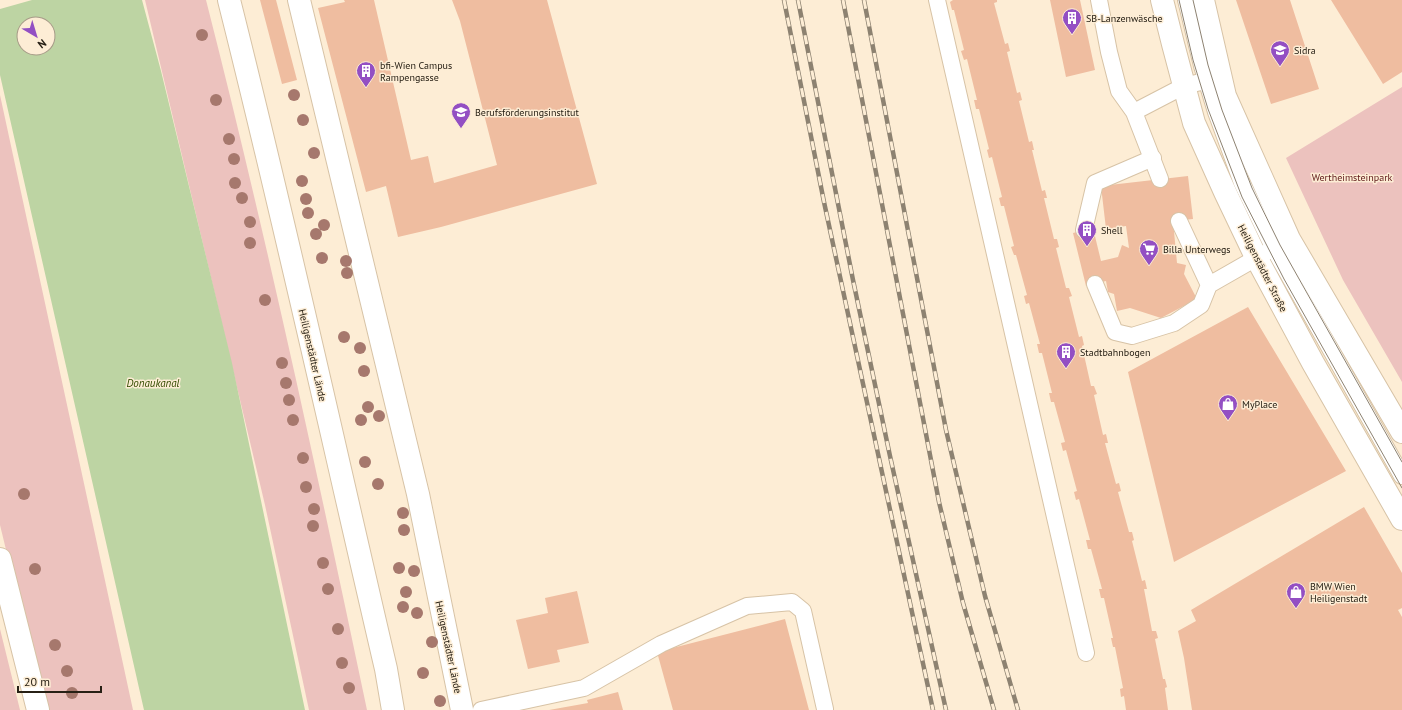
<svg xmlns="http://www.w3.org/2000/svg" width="1402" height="710" font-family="'PT Sans',sans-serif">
<rect width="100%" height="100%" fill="#fdedd5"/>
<path fill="#ecc2be" d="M145,0H206C266,235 317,472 367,710H309L265,505Z
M1402,87V382L1343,280L1286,158Z
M0,95L133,710H45L0,525Z
M0,629L20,710H0Z"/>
<path fill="#bdd4a3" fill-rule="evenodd" d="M0,0H142L161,71L232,363L305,710H144L0,75ZM24,24H48V48H24Z"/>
<path fill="#fdedd5" d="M0,0H32L0,9Z"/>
<path fill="#efbda0" d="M260,0H276L297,80L282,84Z
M344,0H374L411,160L428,156L434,183L497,165L460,21L452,0H547L597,184L441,227L398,237L386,186L366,192L318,8L345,2Z
M953,0H997V2L994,3L1005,44L1008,43L1010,51L1007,52L1017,93L1020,92L1022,100L1019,101L1029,142L1032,141L1034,150H1032L1042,191L1045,190L1047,198H1044L1054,239H1057L1059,247L1056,248L1066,288H1069L1072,296L1069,297L1079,337L1082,336L1084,345L1082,346L1091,386H1094L1097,394L1094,395L1103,435L1106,434L1108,443H1105L1116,484L1119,483L1121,491L1118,492L1129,532H1132L1134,540L1132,541L1142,581L1145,580L1147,589H1144L1152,631H1156L1158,638L1155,639L1163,679H1165L1167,687L1165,688L1168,710H1126L1124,696L1121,697L1120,689L1123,688L1115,647H1113L1111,638H1113L1104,598H1101L1099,589H1102L1091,549H1088L1086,540H1090L1079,499L1076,500L1074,492L1077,491L1066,450L1063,451L1061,443L1065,442L1054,402H1051L1049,393H1052L1042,353H1039L1037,344H1040L1029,303L1026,304L1024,296L1027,295L1016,255H1014L1011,247L1014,246L1004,206H1001L999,198L1002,197L992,157L989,158L987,150L989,149L979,109H976L974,100H977L967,59L964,60L961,51L964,50L954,10H952L950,2Z
M1050,0H1080L1095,70L1066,77Z
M1236,0H1290L1319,89L1271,104Z
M1331,0H1402V72L1383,84Z
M1188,176L1193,219L1173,221L1177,263L1186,265L1184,274L1197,299L1161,318L1130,308L1117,311L1114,294L1108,292L1106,281L1086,286L1073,233L1093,228L1101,261L1118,257L1122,245L1129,248L1126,226L1106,229L1101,186Z
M1248,307L1346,471L1174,562L1128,372Z
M1364,507L1402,573V608L1398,610L1402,617V710H1192L1184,658L1178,631L1196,621L1191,610Z
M577,591L589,643L557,650L560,662L528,669L516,620L548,613L545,598Z
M785,619L809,710H673L657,652Z
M618,692L623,710H549L588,703L587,700Z"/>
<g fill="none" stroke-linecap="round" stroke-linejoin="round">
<g stroke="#d7c3a6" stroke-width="18">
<path id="lane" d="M937,0L1086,653
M1099,0L1109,52L1119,91L1134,112
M1186,0L1202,66L1216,112L1242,183L1274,249L1402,476
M1160,179L1134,112L1184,86L1217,78
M1179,221L1209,285L1265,253
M1084,230L1095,183L1153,158
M1095,284L1115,332L1132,336L1174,323L1201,305L1209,285
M481,710L584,688L661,644L747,606L792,602L803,611L825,709"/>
</g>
<g stroke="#d7c3a6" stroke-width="24">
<path id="street" d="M299,0L418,494L462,710"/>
</g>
<g stroke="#d7c3a6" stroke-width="24">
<path id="secondary" d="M1162,0L1173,44L1194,123L1225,192L1256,257L1313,363L1402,519
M1203,0L1225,96L1289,239L1402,432"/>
</g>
<g stroke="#d7c3a6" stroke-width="24">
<path id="highway" d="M229,0C285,222 334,446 386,669L393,710
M0,559L38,710"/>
</g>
<use href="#lane" stroke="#fff" stroke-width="16"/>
<use href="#street" stroke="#fff" stroke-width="22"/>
<use href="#secondary" stroke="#fff" stroke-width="22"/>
<use href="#highway" stroke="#fff" stroke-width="22"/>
<path stroke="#8d8271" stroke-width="1" d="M1179,0L1193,60L1208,109L1242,197L1284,279L1402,488
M1193,0L1208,65L1222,110L1252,188L1280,245L1402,462"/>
<g stroke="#8d8271" stroke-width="4.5">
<path id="rail" d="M784,0L824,202L933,710
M798,0L853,280L890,456L946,710
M843,0L939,502L963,603L994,710
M864,0L946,430L985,596L1018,710"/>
</g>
<use href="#rail" stroke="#fdedd5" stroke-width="3" stroke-dasharray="9" stroke-linecap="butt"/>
</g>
<g fill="#a6786d">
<circle cx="202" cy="35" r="6"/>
<circle cx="294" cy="95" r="6"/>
<circle cx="216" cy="100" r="6"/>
<circle cx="303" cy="120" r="6"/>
<circle cx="229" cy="139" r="6"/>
<circle cx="314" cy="153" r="6"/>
<circle cx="234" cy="159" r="6"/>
<circle cx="302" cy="181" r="6"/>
<circle cx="235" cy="183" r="6"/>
<circle cx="242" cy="198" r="6"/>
<circle cx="306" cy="199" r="6"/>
<circle cx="308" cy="213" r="6"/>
<circle cx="250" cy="222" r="6"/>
<circle cx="324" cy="225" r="6"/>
<circle cx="316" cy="234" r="6"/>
<circle cx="250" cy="243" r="6"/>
<circle cx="322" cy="258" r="6"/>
<circle cx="346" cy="261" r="6"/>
<circle cx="347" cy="273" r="6"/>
<circle cx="265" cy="300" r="6"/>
<circle cx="344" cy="337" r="6"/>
<circle cx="360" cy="348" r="6"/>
<circle cx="282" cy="363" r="6"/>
<circle cx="364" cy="371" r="6"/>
<circle cx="286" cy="383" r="6"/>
<circle cx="289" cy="400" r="6"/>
<circle cx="368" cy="407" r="6"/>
<circle cx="379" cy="416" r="6"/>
<circle cx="293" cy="420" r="6"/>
<circle cx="361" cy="420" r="6"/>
<circle cx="303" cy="458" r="6"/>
<circle cx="365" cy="462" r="6"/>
<circle cx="378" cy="484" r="6"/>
<circle cx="306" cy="487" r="6"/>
<circle cx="24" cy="494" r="6"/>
<circle cx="314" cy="509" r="6"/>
<circle cx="403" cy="513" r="6"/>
<circle cx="313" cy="526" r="6"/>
<circle cx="404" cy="530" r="6"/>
<circle cx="323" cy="563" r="6"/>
<circle cx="399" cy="568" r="6"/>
<circle cx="35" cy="569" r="6"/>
<circle cx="414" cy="571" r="6"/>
<circle cx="328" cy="589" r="6"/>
<circle cx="406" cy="592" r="6"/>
<circle cx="403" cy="607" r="6"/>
<circle cx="417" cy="613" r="6"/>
<circle cx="338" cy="629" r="6"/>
<circle cx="432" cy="642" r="6"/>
<circle cx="55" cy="645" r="6"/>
<circle cx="342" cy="663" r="6"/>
<circle cx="67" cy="671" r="6"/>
<circle cx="423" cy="673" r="6"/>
<circle cx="349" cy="688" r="6"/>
<circle cx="72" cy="693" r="6"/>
<circle cx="440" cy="701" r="6"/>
</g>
<defs>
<g id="building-pin" transform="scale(1)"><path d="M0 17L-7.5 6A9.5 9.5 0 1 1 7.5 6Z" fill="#934fc3" stroke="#fdedd5"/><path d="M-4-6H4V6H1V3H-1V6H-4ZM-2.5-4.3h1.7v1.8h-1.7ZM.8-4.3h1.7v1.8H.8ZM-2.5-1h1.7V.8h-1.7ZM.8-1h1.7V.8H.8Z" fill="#fff"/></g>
<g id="school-pin" transform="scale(1)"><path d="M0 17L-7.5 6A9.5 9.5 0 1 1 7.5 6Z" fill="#934fc3" stroke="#fdedd5"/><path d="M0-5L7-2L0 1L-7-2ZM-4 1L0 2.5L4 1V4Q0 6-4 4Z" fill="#fff"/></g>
<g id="supermarket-pin" transform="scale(1)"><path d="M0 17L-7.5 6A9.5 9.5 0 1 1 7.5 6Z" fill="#934fc3" stroke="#fdedd5"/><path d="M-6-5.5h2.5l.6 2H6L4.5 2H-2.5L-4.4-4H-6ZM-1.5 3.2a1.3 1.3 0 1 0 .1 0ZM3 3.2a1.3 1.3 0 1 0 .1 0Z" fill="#fff"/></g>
<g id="shop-pin" transform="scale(1)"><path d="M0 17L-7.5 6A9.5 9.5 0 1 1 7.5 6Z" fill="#934fc3" stroke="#fdedd5"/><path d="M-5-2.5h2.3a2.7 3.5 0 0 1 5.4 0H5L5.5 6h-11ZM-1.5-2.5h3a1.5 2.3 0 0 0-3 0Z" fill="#fff"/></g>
</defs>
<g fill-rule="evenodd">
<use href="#building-pin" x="1072" y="18"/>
<use href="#school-pin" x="1280" y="50"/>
<use href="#building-pin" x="366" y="71"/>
<use href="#school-pin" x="461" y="112"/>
<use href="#building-pin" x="1087" y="230"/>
<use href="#supermarket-pin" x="1149" y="249"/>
<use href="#building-pin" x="1066" y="352"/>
<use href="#shop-pin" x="1228" y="404"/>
<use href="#shop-pin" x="1296" y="592"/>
</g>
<g text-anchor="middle" stroke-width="3" stroke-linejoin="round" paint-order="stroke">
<g font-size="10" fill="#272015" stroke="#fdedd5" text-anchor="start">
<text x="1086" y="22">SB-Lanzenwäsche</text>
<text x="1294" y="54">Sidra</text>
<text x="380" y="69">bfi-Wien Campus<tspan x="380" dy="12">Rampengasse</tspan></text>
<text x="475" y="116">Berufsförderungsinstitut</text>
<text x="1101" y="234">Shell</text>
<text x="1163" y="253">Billa Unterwegs</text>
<text x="1080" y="356">Stadtbahnbogen</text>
<text x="1242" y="408">MyPlace</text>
<text x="1310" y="590">BMW Wien<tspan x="1310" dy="12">Heiligenstadt</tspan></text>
</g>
<g font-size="10" fill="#5e1918" stroke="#fdedd5">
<text x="1352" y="181">Wertheimsteinpark</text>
</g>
<g font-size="10" fill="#272015" stroke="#fdedd5">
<text transform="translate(1263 268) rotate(63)" y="4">Heiligenstädter Straße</text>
<text transform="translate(313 355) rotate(77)" y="4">Heiligenstädter Lände</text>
<text transform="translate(449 647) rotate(78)" y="4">Heiligenstädter Lände</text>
</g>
<g font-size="11" font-style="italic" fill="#344c00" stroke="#fdedd5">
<text x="153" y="387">Donaukanal</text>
</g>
</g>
<g transform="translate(36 36) rotate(142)"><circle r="19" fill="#fdedd5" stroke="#a79b88"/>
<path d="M0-3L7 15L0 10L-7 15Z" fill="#934fc3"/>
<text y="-6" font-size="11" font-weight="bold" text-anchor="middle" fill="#272015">N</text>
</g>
<path d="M18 686v6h83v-6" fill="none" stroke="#272015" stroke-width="2"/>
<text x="24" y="686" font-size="12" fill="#272015" stroke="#fdedd5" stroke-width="3" paint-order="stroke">20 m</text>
</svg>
